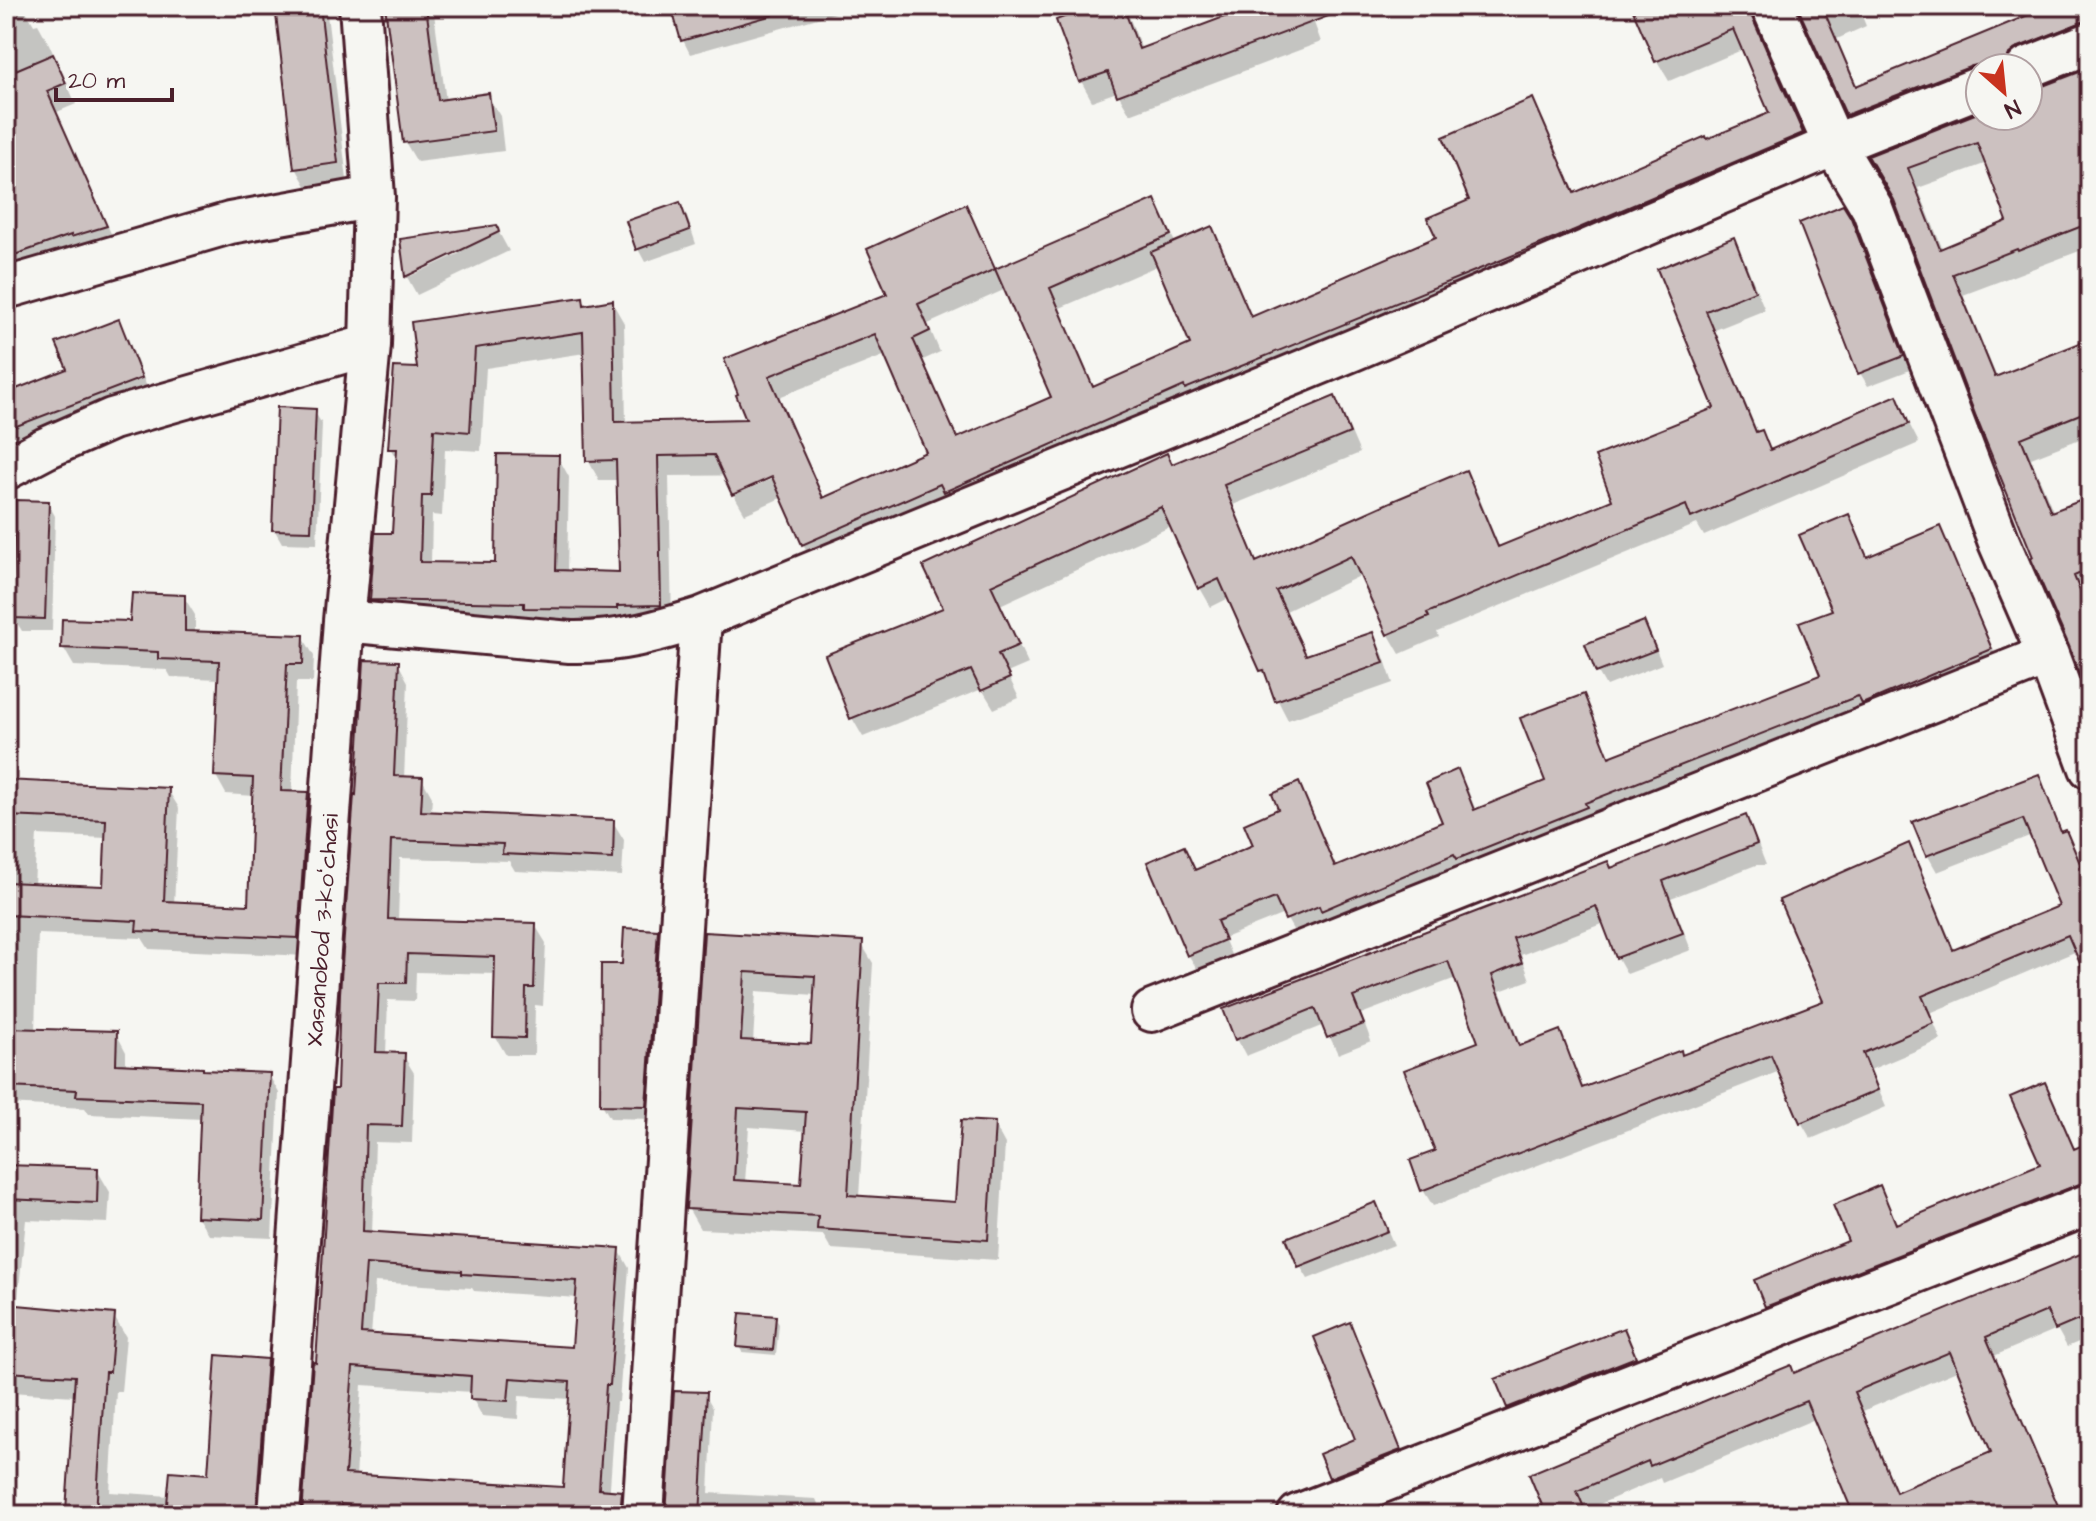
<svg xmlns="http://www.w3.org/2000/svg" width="2096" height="1521" font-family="'Architects Daughter',sans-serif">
<rect width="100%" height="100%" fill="#f6f6f2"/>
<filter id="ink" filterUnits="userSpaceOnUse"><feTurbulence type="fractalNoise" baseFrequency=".0125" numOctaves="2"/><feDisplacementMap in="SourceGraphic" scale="16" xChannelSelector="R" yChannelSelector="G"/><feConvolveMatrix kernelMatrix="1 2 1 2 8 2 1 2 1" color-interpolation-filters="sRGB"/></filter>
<g filter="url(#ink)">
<path fill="#0003" fill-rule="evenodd" d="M18,6H23L34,25L38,24L49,44L76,104L57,112L117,247L6,282V11Z
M277,6H326L347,180L306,186L296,168Z
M387,6H433L446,101L488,96L500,116L504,151L417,162L405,142Z
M685,6H837L839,12L690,54L683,40Z
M1085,6H1125L1142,50L1233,16L1229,6H1308L1321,42L1130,114L1117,92L1092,101L1081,81L1058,21L1087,10Z
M1633,6H1773L1760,24L1761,37L1813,154L815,565L803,544L783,497L745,514L734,495L782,475L669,476L672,624L383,620L372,600L394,535L398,461L390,448L419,370L582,299L586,306L612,302L624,323L626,424L749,421L727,360L890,295L965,206L976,226L996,270L1154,201L1176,244L1211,229L1222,249L1252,318L1438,238L1472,201L1532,101L1544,121L1575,195L1771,114L1744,49L1669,81L1657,61ZM1159,265L1193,345L1094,388L1060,308ZM1006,289L1053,398L958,440L923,360L940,352L928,324ZM585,353L588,460L599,480H619L621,574L567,572L569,477L558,457L497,565L431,564L432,515L442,516L445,449L481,451L486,368ZM886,355L929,453L824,499L779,397Z
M1795,6H1858L1866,26L1837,39L1858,87L2051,6H2090V43L2028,68H1980L1859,135L1848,115L1800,8Z
M2090,70V247L1963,295L1997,378L2090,341V435L2031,458L2054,513L2090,499V697L1896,201L1871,157L1980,114V116H2028V92ZM1987,163L2009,223L1943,250L1918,188Z
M679,204L687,217L696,244L645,262L638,249Z
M1842,207L1858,234L1910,370L1868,386L1860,373Z
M496,227L509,251L417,295L407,277L402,241ZM453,252H462L411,276V272Z
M1733,240L1744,259L1765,310L1715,330L1758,433L1761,432L1772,451L1896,398L1919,443L1704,536L1697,524L1437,632L1439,637L1400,654L1389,635L1362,575L1286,611L1307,657L1372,635L1383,654L1393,683L1288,720L1262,670L1229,598L1211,607L1200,588L1172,526L1000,605L1028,664L1007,673L1019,698L994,709L982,689L863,737L852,718L945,609L1172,465L1334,399L1345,418L1360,453L1233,505L1258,564L1466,473L1477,492L1500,549L1615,501L1716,409L1660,270Z
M118,321L128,338L150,395L6,450V395L70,370Z
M314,411L322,424L317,544L282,543L274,529Z
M48,503L55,516L52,631H22L14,618Z
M1848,517L1868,558L1939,528L1948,544L2000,666L1296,935L1284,914L1224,938L1232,957L1199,972L1189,956L1149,863L1183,848L1196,872L1255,846L1298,785L1307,801L1336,868L1444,823L1458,772L1467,788L1476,811L1548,782L1583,696L1593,713L1610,758L1823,676Z
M184,597L195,615V633L303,637L314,656L313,682H296L292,794H307L318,813L308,956L149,949L142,938L38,934L35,1031L116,1033L126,1052V1066L203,1072L269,1075L279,1093L272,1238L209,1235L198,1217L203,1119L89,1114L85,1108L6,1104V782L168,790L179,808L174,904L249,907L254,796L226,794L216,776L220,679L171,677L167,670L74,666L63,647L132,623ZM37,835L107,838L105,888L34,885Z
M1643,624L1651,637L1662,664L1606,686L1598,672L1587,646Z
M398,663L408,682L404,779H422L432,797L431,814L613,822L624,840L622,876L515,871L509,861L400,858L398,921L535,925L546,943L543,1006L535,1005L534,1055H506L495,1036L497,974L416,972L415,1001L388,1000L386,1054L403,1055L414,1073L412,1143L375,1142L372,1234L619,1250L629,1268L619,1402H616L608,1515H306L339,1091ZM375,1282L472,1288L474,1291L578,1298L574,1349L371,1336ZM362,1385L472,1392V1398L482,1416L518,1419L519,1396L571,1399L564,1489L356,1477Z
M2038,777L2047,793L2063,834L2065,833L2075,849L2090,886V983L2077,951L1930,1013L1941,1040L1870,1070L1886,1107L1811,1139L1801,1122L1780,1071L1433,1206L1423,1190L1481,1043L1456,978L1361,1014L1371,1041L1338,1054L1324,1025L1246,1056L1237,1039L1225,1010L1611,870L1745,817L1754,834L1766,865H1756L1671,898L1691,950L1627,974L1618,958L1604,923L1521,955L1530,980L1500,991L1521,1047L1559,1032L1568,1049L1584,1089L1682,1057L1826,1002L1908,846L1918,862L1955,951L2062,907L2032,835L1937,872L1928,856L1914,824Z
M657,932L664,945L653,1119L610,1118L602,1104L624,966Z
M706,934L861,943L873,963L859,1197L957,1204L994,1124L1005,1144L998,1260L831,1249L823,1235L700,1229L688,1208ZM756,991L816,995L813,1046L753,1043ZM749,1127L806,1131L803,1186L745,1182Z
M2045,1084L2055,1103L2076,1151L2090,1144V1202L1778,1324L1767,1306L1850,1242L1879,1188L1898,1225L2042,1165Z
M6,1167L97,1170L110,1192L108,1223L26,1220L17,1307L113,1315L126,1337L121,1392H116L110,1492L170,1496L209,1477L266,1361L278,1382L260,1515H71L68,1511L75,1396L10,1392L6,1459Z
M1376,1204L1394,1245L1308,1279L1300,1266Z
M2090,1252V1337L2067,1347L2057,1329L1994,1356L2062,1515H1856L1815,1419L1662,1483L1660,1478L1586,1510L1588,1515H1549L1532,1475L1794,1375ZM1959,1370L1994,1453L1898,1494L1863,1411Z
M775,1318L779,1324L776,1355L742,1352L739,1346Z
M1349,1325L1356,1337L1406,1463L1338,1490L1330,1477L1357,1440Z
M1624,1330L1631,1344L1642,1371L1516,1421L1498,1380Z
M705,1394L713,1408L709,1493L816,1499L823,1515H667Z"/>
<path fill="#ccc1c0" stroke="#4a1f2b" stroke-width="2" fill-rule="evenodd" d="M275,6H320L338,163L294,169Z
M385,6H426L438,100L489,93L494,131L403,143Z
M671,6H772L773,15L681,41Z
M1093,6H1123L1139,49L1253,6H1346L1347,9L1117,96L1108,72L1079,82L1056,20Z
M1631,6H1749L1751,15L1803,133L1558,237L1185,389L1184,386L944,492L940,484L802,545L772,477L732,495L714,455L658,456L661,605L617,606V609L524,608V603L370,600L375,533H392L397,449H388L394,367L417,368L411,322L583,297L584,305L613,300L615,422L746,419L736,395L738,394L724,359L887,294L867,249L966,204L995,269L1155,199L1171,235L1050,288L1093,387L1190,344L1151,252L1212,226L1251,317L1436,237L1427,218L1469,200L1443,137L1533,98L1574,193L1706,136L1707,139L1769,113L1733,29L1655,62ZM995,269L1051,397L957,438L913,339L930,331L918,304ZM583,332L586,461L616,460L619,572L556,570L559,455L497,454L495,563L420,562L422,496H431L434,429L470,432L475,348ZM875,334L926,452L823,498L769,376Z
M1797,6H1822L1856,86L2050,6H2090V21L2082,22L2019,47L2009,54L2005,68H1992L1983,64L1972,66L1846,115Z
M53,54L66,83L47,91L107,226L71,237V235L6,258V74Z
M2090,68V223L2018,251L2017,249L1953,274L1995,377L2090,339V410L2021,438L2051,512L2090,497V569L2074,576L2090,615V702L2069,646L2031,559L2033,557L1978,422L1894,200L1868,156L1980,112V116H2028V90L2035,89ZM1977,143L2007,221L1940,249L1908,168Z
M680,202L690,230L636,250L626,221Z
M1843,205L1851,218L1904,356L1858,374L1799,223Z
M497,225L499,232L405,277L400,239Z
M1734,237L1755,291L1706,311L1756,432L1762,430L1770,450L1897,395L1909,424L1691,518L1686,505L1427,613L1429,617L1387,635L1351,556L1276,591L1306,655L1373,632L1384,663L1275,701L1264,670L1260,671L1219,579L1198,589L1161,507L991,585L1019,645L998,654L1010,678L981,691L971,670L850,719L825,655L943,608L923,566L1167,453L1172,464L1335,396L1350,433L1224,485L1256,562L1395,500L1466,470L1498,547L1612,500L1595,456L1714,408L1657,269Z
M119,319L142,378L6,430V393L67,369L56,343Z
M277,407L316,409L311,531L272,530Z
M15,500L49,501L45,619L12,618Z
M1849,514L1867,557L1940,526L1992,649L1862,704L1858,696L1585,803L1587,807L1457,859L1454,854L1321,911L1319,906L1285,920L1275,898L1217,921L1225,940L1187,956L1147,862L1184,846L1195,870L1253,845L1244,824L1278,809L1272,794L1299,782L1335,867L1442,822L1426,783L1458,769L1474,810L1545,781L1520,718L1584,694L1609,757L1820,675L1799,622L1832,610L1799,535Z
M132,593L185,595V631L304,635L303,664H287L281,791L308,792L298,938L136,931L137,921L6,915V882L103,886L106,820L6,816V780L169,788L164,901L248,905L253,778L214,776L219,661L158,659V652L61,648L62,619L130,621Z
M1644,621L1656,650L1596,673L1585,644Z
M364,660L399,661L394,776L423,777L421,811L614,820L613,859L502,854L503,844L391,840L388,919L536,923L534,988H526L525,1038L493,1037L495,957L407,954L406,983H379L376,1052L405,1053L402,1126L366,1125L363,1231L620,1248L610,1385H606L599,1489L622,1491L620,1515H502L341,1504V1515H302L313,1362L316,1363L333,1089H337L340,993L354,794L356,795ZM366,1264L462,1271V1274L577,1281L572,1347L361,1333ZM353,1367L471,1376L470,1399L508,1401L510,1378L570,1382L563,1487L345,1474Z
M2039,774L2061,832L2066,830L2090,887V987L2068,935L1922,996L1934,1023L1863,1053L1878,1090L1800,1123L1771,1055L1421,1191L1410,1160L1435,1151L1404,1070L1478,1042L1448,961L1353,997L1364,1024L1327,1038L1315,1008L1235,1040L1223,1009L1608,861L1611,868L1746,815L1757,844L1663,881L1683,933L1616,958L1596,906L1513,938L1522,963L1492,975L1519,1046L1560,1030L1582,1088L1681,1050L1682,1055L1823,1001L1779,900L1909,843L1953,950L2059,906L2023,819L1926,856L1912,822Z
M624,928L658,930L646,1106L600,1105L601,964H622Z
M704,932L863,941L848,1195L955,1202L961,1120L995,1122L988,1240L817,1229L818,1216L686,1209ZM745,972L815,976L811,1044L741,1040ZM738,1108L806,1112L801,1184L734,1180Z
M6,1028L117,1031L116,1064L203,1068V1070L270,1073L263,1220L196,1217L201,1101L76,1096L77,1090L6,1087Z
M2045,1082L2074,1149L2090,1142V1182L2082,1183L1765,1307L1754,1280L1848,1241L1833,1205L1880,1185L1896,1224L2040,1164L2010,1097Z
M6,1165L98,1168L97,1203L6,1199Z
M1376,1202L1388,1231L1298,1267L1286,1238Z
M2090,1250V1315L2055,1330L2047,1311L1986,1337L2062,1515H1842L1852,1511L1806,1401L1650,1466L1648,1461L1577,1491L1587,1515H1546L1529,1474L1791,1365L1794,1373ZM1950,1352L1991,1452L1896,1492L1854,1392Z
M6,1304L115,1314L110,1372H105L96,1513L66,1511L75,1376L6,1372Z
M740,1313L776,1316L773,1350L737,1347Z
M1350,1322L1401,1450L1329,1478L1319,1454L1355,1439L1314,1337Z
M1624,1328L1636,1357L1507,1408L1495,1379Z
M216,1355L267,1359L256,1515H166L170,1471L208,1474Z
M674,1391L707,1392L700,1515H666Z"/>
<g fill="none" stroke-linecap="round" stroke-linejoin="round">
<g stroke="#4a1f2b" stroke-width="46">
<path id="minor" d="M1772,6L1834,145L1872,208L1999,542L2048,655L2090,768
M2027,68L2090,43
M6,284L13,286L230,223L374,197
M6,469L46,448L112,419L370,345
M344,621L570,642C617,643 656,632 701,618L1353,350L1834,145L1980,87
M1152,1011L2048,655
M279,1515L344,621L370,345L374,197L360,6
M643,1515L701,618
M1298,1515L2090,1204"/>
</g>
<use href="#minor" stroke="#f6f6f2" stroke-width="40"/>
</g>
</g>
<g text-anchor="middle" stroke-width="6" stroke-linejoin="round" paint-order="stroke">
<g font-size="24" fill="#4a1f2b" stroke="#f6f6f2">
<text transform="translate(322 930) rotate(-86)" y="8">Xasanobod 3-koʻchasi</text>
</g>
</g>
<rect width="2096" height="1521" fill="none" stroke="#f6f6f2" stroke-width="32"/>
<rect x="16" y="16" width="2064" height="1489" fill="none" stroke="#4a1f2b" stroke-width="3" filter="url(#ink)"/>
<g transform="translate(2004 92) rotate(153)"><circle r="38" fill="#f6f6f2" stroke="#b1a0a2" stroke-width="2"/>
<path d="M0-6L14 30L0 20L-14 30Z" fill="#c8321e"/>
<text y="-12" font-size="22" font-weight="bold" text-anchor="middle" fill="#4a1f2b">N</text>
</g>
<path d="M56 88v12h116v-12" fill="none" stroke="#4a1f2b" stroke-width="4"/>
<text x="68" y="88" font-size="24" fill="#4a1f2b" stroke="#f6f6f2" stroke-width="6" paint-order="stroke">20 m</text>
</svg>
